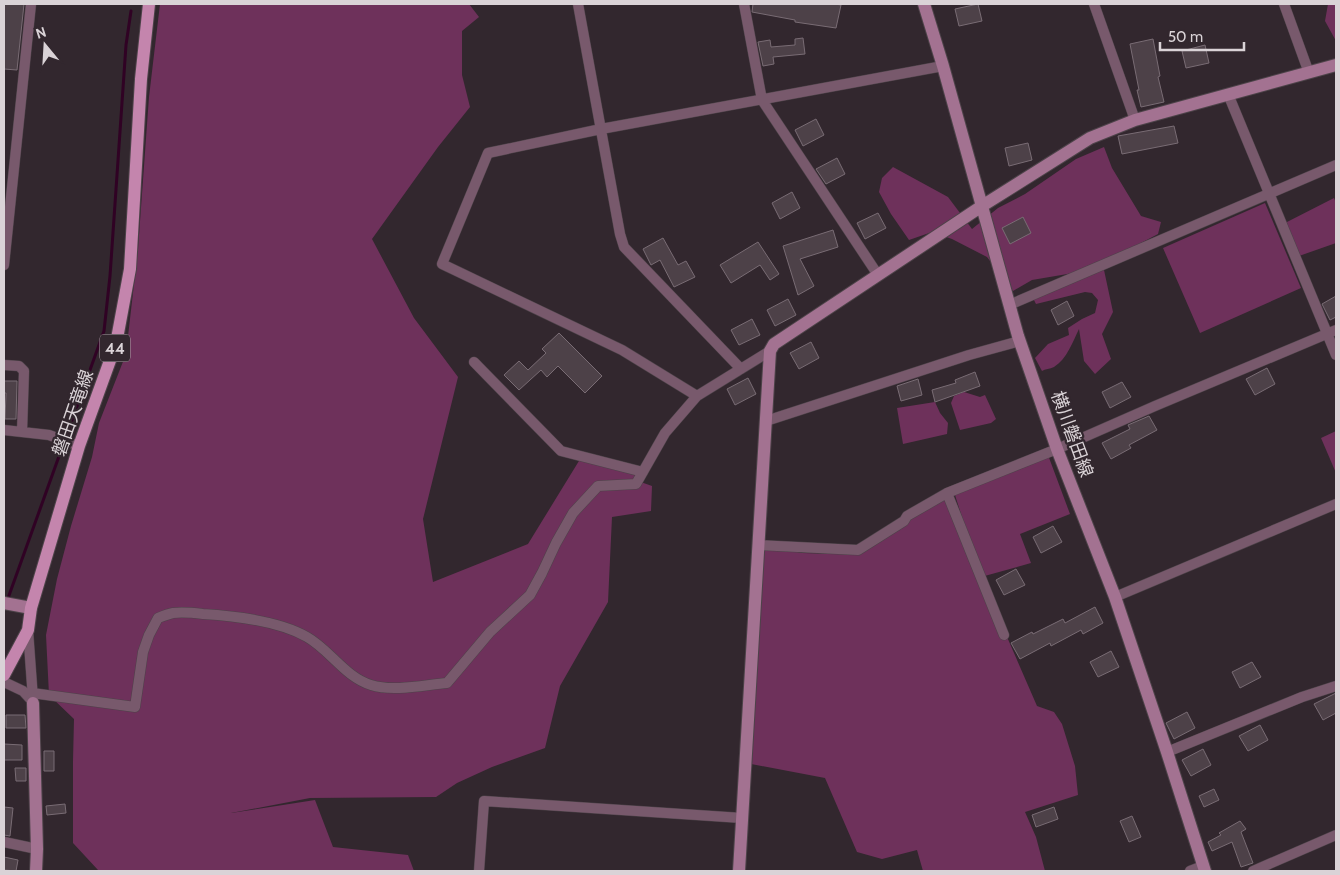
<svg xmlns="http://www.w3.org/2000/svg" width="1340" height="875" font-family="Cabin,'Noto Sans JP',sans-serif">
<rect width="100%" height="100%" fill="#32272e"/>
<path fill="#6e315b" d="M160,4H469L479,17L462,31V75L470,107L438,147L372,239L414,318L458,377L423,519L433,582L528,544L582,456L643,472L638,481L652,486L651,511L612,517L608,602L560,686L545,748L492,767L457,783L436,797L310,798L231,813L315,800L333,847L408,855L414,871H97L98,870L73,843V761L74,719L49,695L46,635L57,579L71,526L92,457L99,423L126,354L138,249L149,97Z
M1328,4H1336V41L1325,21Z
M1104,147L1112,168L1141,216L1161,222L1158,234L1094,268L1104,270L1113,312L1102,334L1111,359L1095,374L1084,361L1079,329C1073,341 1067,359 1054,367C1050,369 1045,369 1042,371L1035,358L1048,344L1069,335L1068,328L1082,319L1095,313L1098,300L1092,293L1085,292L1036,304L1033,298L1085,271L1032,280L1013,291L987,257L952,239L932,232L909,240L891,214L879,192L882,178L893,167L948,197L972,229L998,208L1025,194L1076,159Z
M1334,198L1336,203V243L1299,256L1285,223Z
M1265,203L1301,288L1200,333L1163,248Z
M964,392L980,397L985,395L996,419L991,423L960,430L951,403L954,396Z
M935,402L940,413L948,423L947,434L903,444L897,408Z
M1336,431V473L1321,438Z
M1048,455L1070,514L1020,534L1031,563L981,577L1037,706L1054,712L1062,724L1075,766L1078,795L1025,812L1036,837L1045,871H923L917,850L882,859L857,852L825,778L746,763L764,545L802,553L839,554L861,551L947,493L977,565L955,495Z"/>
<g fill="none" stroke-linecap="round" stroke-linejoin="round">
<path stroke="#300224" stroke-width="3" d="M7,601L104,331L110,276L126,45L131,11"/>
</g>
<path fill="#4d4148" stroke="#796c74" d="M4,4H24L17,70L4,69Z
M753,4H835L841,5L836,28L795,22V20L752,12Z
M978,4L982,21L959,26L955,9Z
M803,38L805,54L773,57L774,64L763,66L758,42L770,40L771,47L795,45V39Z
M1153,39L1160,76L1158,77L1164,102L1141,107L1137,90H1139L1130,44Z
M1205,45L1209,63L1186,68L1182,51Z
M816,119L824,135L803,146L795,130Z
M1174,126L1178,143L1122,154L1118,136Z
M1028,143L1032,160L1009,166L1005,148Z
M837,158L845,174L826,184L816,169Z
M792,192L800,208L780,219L772,203Z
M878,213L886,228L865,239L857,223Z
M1023,217L1031,233L1010,244L1002,228Z
M833,230L838,247L800,259L814,286L798,295L783,246Z
M663,238L678,265L686,261L695,277L674,287L660,260L651,265L643,249Z
M758,242L779,274L770,280L760,265L731,283L720,265Z
M1336,296V317L1330,320L1322,304Z
M788,299L796,315L775,326L767,310Z
M1067,301L1074,316L1058,325L1051,310Z
M752,319L760,335L739,345L731,330Z
M559,333L602,376L585,393L558,366L547,377L541,370L519,390L504,375L519,361L528,370L546,353L542,349Z
M811,342L819,358L799,369L790,353Z
M1267,368L1275,384L1255,395L1246,379Z
M975,372L980,386L935,402L932,390L956,383L955,380Z
M748,378L756,394L735,405L727,389Z
M918,379L922,395L901,401L897,386Z
M4,381H17L16,419H5L6,393H4Z
M1122,382L1131,397L1110,408L1102,392Z
M1149,416L1157,430L1129,445L1131,448L1111,459L1102,443L1130,429L1128,425Z
M1053,526L1062,542L1041,553L1033,537Z
M1016,569L1025,585L1004,595L996,580Z
M1095,607L1103,623L1083,634L1081,630L1051,646L1050,643L1020,659L1011,643L1032,632L1033,634L1063,619L1065,623Z
M1111,651L1119,667L1098,677L1090,662Z
M1252,662L1261,677L1240,688L1232,672Z
M1336,693V713L1323,720L1314,704Z
M1187,712L1195,728L1174,739L1166,723Z
M6,715H25L26,728H6Z
M1260,725L1268,740L1248,751L1239,736Z
M4,744L22,745V760H4Z
M1203,749L1211,765L1191,776L1182,760Z
M44,751H54V771H44Z
M15,768H26V781H16Z
M1214,789L1219,800L1204,807L1199,796Z
M65,804L66,813L47,815L46,806Z
M4,807L13,808L10,836L4,835Z
M1054,807L1058,819L1036,827L1032,815Z
M1132,816L1141,837L1129,842L1120,821Z
M1240,821L1246,829L1241,832L1253,863L1241,867L1232,842L1212,851L1208,842L1221,835L1219,833Z
M4,857L18,860L16,871L4,870Z"/>
<g fill="none" stroke-linecap="round" stroke-linejoin="round">
<g stroke="#4d4349" stroke-width="11">
<path id="street" d="M578,4L620,234L624,247L741,369
M744,4L762,100L878,275
M1094,4L1135,120
M1284,4L1309,73
M1228,94L1336,355
M4,265L31,4
M1009,305L1336,165
M474,362L561,451L643,472
M4,365L19,366L24,371L22,432
M697,396L622,350L442,264L488,153L601,129L943,66
M766,421L969,355L1020,341
M4,430L49,435L79,446
M947,493L1004,635
M758,545L858,550L904,521L907,516L947,493L1057,449L1155,406L1336,330
M1115,597L1336,504
M28,630L33,699
M4,682L23,691L33,702
M32,693L135,707L143,652L149,635L158,618C163,616 168,614 173,613C183,612 194,613 203,614C236,616 279,621 307,637C330,650 345,677 371,685C393,692 424,685 447,683L490,632L530,595L542,573L556,543L573,513L598,486L636,484L665,433L697,396L770,351
M1167,752L1302,697L1336,686
M4,842L37,849
M479,871L484,801L742,818
M1190,871L1203,866
M1253,871L1336,835"/>
</g>
<g stroke="#4d4349" stroke-width="14">
<path id="secondary" d="M924,4L943,66L1018,336L1057,449L1115,597L1167,752L1205,871
M4,603L31,608
M33,703L37,849L36,871
M739,871L770,351L774,344L982,206L1090,138L1135,120L1336,65"/>
</g>
<g stroke="#4d4349" stroke-width="14">
<path id="primary" d="M4,675L28,630L31,608L79,446L116,344L130,269L141,79L149,4"/>
</g>
<use href="#street" stroke="#78596c" stroke-width="10"/>
<use href="#secondary" stroke="#a37291" stroke-width="12"/>
<use href="#primary" stroke="#c485ad" stroke-width="12"/>
</g>
<g text-anchor="middle" stroke-width="4.5" stroke-linejoin="round" paint-order="stroke">
<rect fill="#32272e" stroke="#a89fa4" stroke-width="1" x="100" y="334.5" width="30" height="27" rx="4"/>
<g font-size="16" font-weight="bold" fill="#dad3d7">
<text x="115" y="354">44</text>
</g>
<g font-size="18" fill="#dad3d7" stroke="#32272e">
<text transform="translate(73 413) rotate(-71)" y="6">磐田天竜線</text>
<text transform="translate(1072 434) rotate(70)" y="6">横川磐田線</text>
</g>
</g>
<rect width="1340" height="875" fill="none" stroke="#dad3d7" stroke-width="10"/>
<g transform="translate(45 45) rotate(342)" stroke="#32272e" stroke-width="4" paint-order="stroke">
<path d="M0-4L9 19L0 12L-9 19Z" fill="#dad3d7"/>
<text y="-8" font-size="14" font-weight="bold" text-anchor="middle" fill="#dad3d7">N</text>
</g>
<path d="M1160 42v8h84v-8" fill="none" stroke="#dad3d7" stroke-width="2.5"/>
<text x="1168" y="42" font-size="15" fill="#dad3d7" stroke="#32272e" stroke-width="4" paint-order="stroke">50 m</text>
</svg>
